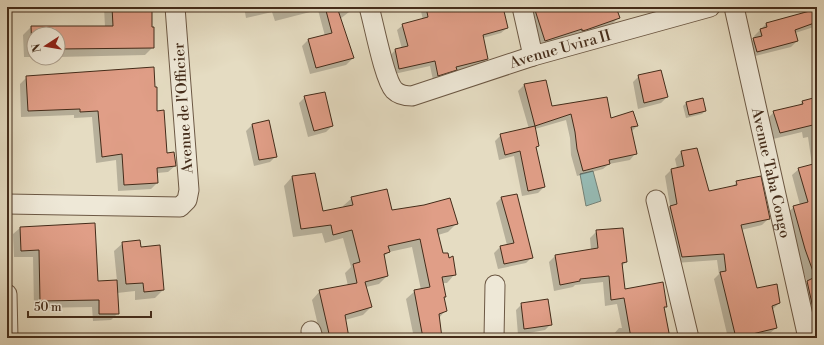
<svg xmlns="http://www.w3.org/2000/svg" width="824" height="345" font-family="'Libre Bodoni',serif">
<rect width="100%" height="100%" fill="#e5dcc2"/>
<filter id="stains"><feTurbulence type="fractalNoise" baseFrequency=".005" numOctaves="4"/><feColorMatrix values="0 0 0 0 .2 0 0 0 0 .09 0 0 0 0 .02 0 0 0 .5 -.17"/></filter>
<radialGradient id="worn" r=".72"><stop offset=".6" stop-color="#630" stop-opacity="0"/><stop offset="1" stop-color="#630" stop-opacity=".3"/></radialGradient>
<path fill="#96bbb5" stroke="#758277" d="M593,171L601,201L586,206L580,174Z"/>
<path fill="#0003" d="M104,7H151V28L153,47L145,55L58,57V34H34V57H24L23,35L31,27H105Z
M244,7H348L349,12L340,19L353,58L346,65L310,74L302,46L308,40L325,36L318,10L275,21L272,12L246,18Z
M420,7H502L507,28L501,33L483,38L487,59L482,64L454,72L450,75L433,80L430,66L394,74L390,56L395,50L402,49L397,30L403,25L423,20Z
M527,7H632L617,11L619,17L613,23L577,36L576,34L540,46Z
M659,7H681L660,13Z
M801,7H817V26L795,33L797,41L791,47L751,57L748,45L755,38L754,36L766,24L802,14Z
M639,76L667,97L661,103L638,109L633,82Z
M27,77L156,112L166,154L175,166L168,172L157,173V183L151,189L118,191L116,160L96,163L92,117L74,118V115L21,117L20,84Z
M545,82L552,107L637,126L631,132L635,154L630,160L609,164L603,169L577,176L571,155L570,138L566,120L535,129L538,146L535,148L544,187L538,193L522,196L514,156L499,160L495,141L501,135L529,129L518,91L524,85Z
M305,97L332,126L326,132L308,137L299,103Z
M817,98V318L815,320L808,322L800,289L807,282L798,256L787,213L794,207L800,205L792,175L799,169L812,165L808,137L803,138L802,132L773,139L767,119L774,112L799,106L802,102Z
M702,100L705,111L702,114L686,118L683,106L686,103Z
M268,121L276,156L270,162L254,166L246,131L252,125Z
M697,149L708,193L732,187L737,182L769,218L762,225L741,230L756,290L779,303L773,309L776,328L769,334L753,338H728L714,279L719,274L717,260L675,263L664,213L670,206L665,176L672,169L677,168L675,159L681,152Z
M314,174L322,212L344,208L343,206L352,198L391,211L456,224L448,232L438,235L442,255L455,274L447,283H442L445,311L439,318L441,338H414L406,299L415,291L421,290L412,247L389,252L383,257L387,276L379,284L366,287L371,307L363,315L345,320L348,338H321L312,300L320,291L348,286L345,273L351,267L343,238L325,243L322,233L293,237L284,186L292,177Z
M502,197L532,257L526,263L498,269L494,253L500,247L507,245L496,203Z
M94,224L97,282L117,281L114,251L123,243L163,290L155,298L135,300V291L117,293L118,313L111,320L93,321L92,307L34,308L33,257H14L13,234L20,228Z
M597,231L626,262L622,266L625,290L666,306L663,309L669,338H613V335L619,328H622L617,304L605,306L603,282L575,285L573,287L554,291L549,262L555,256L591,250L590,238Z
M522,304L551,324L545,330L518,335L516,310Z"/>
<path fill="#e09e87" stroke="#442c1a" d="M112,7H152V27H154V48L58,49V34H34V50H32L31,26H113Z
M325,7H337L354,58L316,68L308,39L332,33Z
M426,7H503L508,28L483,35L488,59L456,67L457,70L438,76L435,61L399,69L395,49L408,46L402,24L428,17Z
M534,7H616L620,18L586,30L582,31V29L545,41Z
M817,9V22L795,30L798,41L757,52L753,38L762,36L760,29L767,27L766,23Z
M154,67L155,87H157V111L164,110L167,153L174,152L176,166L157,168L158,183L124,185L122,154L102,157L98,111L80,112V109L28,111L26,76Z
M661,70L668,97L644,103L638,75Z
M546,80L552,106L607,97L611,118L633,111L638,126L631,127L637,154L609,160L610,164L583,171L577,149L575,132L571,114L535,126L524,84Z
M325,92L333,126L314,131L304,96Z
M817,97V124L780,133L773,111L803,104L802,101Z
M703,98L706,111L689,115L686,102Z
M269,120L277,157L259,160L252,124Z
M535,126L539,146L536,147L545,187L528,191L520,151L505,155L500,134Z
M697,148L709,191L737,185L736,181L761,176L770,219L741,225L757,288L777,284L780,303L772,306L777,328L736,338L720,272L726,271L724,254L682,257L670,206L677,204L671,169L684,166L681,151Z
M817,163V326L807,281L815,277L805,249L793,206L808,202L798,168Z
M315,173L323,211L353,205L351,197L387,189L392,210L424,205L450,198L458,224L437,229L443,253H448L449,258L453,256L456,275L442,277L446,297H444L447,311L439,314L442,338H423L414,290L430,287L420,239L388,246L390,252L384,254L388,276L365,282L372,307L345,315L349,338H330L319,290L357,283L353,264L360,262L352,230L333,235L331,225L301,229L292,176Z
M517,194L533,258L504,264L500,246L514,243L501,197Z
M95,223L98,281L117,280L119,314H99V300L40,301L39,250L21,251L20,227Z
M623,228L627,262L622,263L625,289L663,282L667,307H664L670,338H631L624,298L611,300L609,276L580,279V281L560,285L555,255L598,248L596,230Z
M140,240L141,247L160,245L164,290L144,292L143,283L126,284L122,242Z
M548,299L552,325L524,329L521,303Z"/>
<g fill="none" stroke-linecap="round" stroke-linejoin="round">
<g stroke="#6c5844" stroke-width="21">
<g id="minor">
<path id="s1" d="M369,7C374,24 384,79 394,90C399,95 405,96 412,96L533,56L710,7"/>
<path d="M522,7L533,56"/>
<path id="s2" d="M734,7L808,338"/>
<path d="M656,200L689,338"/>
<path d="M7,204L180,207L187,200L189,190L175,7"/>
<path d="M7,294L8,338"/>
<path d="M311,331L313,338"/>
<path d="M494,338L495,285"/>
</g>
</g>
<use href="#minor" stroke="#eee8d7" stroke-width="19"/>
</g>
<g text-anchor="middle" stroke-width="3" stroke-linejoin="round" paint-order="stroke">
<g font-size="15" fill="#442c1a" stroke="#eee8d7">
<text dy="5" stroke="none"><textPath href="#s1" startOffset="262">Avenue Uvira II</textPath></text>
<text transform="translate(183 108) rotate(-94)" y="5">Avenue de l'Officier</text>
<text dy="5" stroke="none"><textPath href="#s2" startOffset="170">Avenue Taba Congo</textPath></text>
</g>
</g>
<rect width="824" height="345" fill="none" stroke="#e5dcc2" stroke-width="24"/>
<rect x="8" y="8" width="808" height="329" fill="none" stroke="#442c1a" stroke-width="2"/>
<rect x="12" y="12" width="800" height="321" fill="none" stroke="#442c1a"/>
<g transform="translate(46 46) rotate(258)"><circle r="19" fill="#eee8d7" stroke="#aa9d8b"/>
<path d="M0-3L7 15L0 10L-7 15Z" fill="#8f2418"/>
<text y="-6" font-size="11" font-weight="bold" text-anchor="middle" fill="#442c1a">N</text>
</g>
<path d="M28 311v6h123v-6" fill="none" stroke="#442c1a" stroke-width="2"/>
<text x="34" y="311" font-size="12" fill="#442c1a" stroke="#eee8d7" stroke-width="3" paint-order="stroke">50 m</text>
<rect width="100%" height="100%" filter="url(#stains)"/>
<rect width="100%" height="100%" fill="url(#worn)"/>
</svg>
